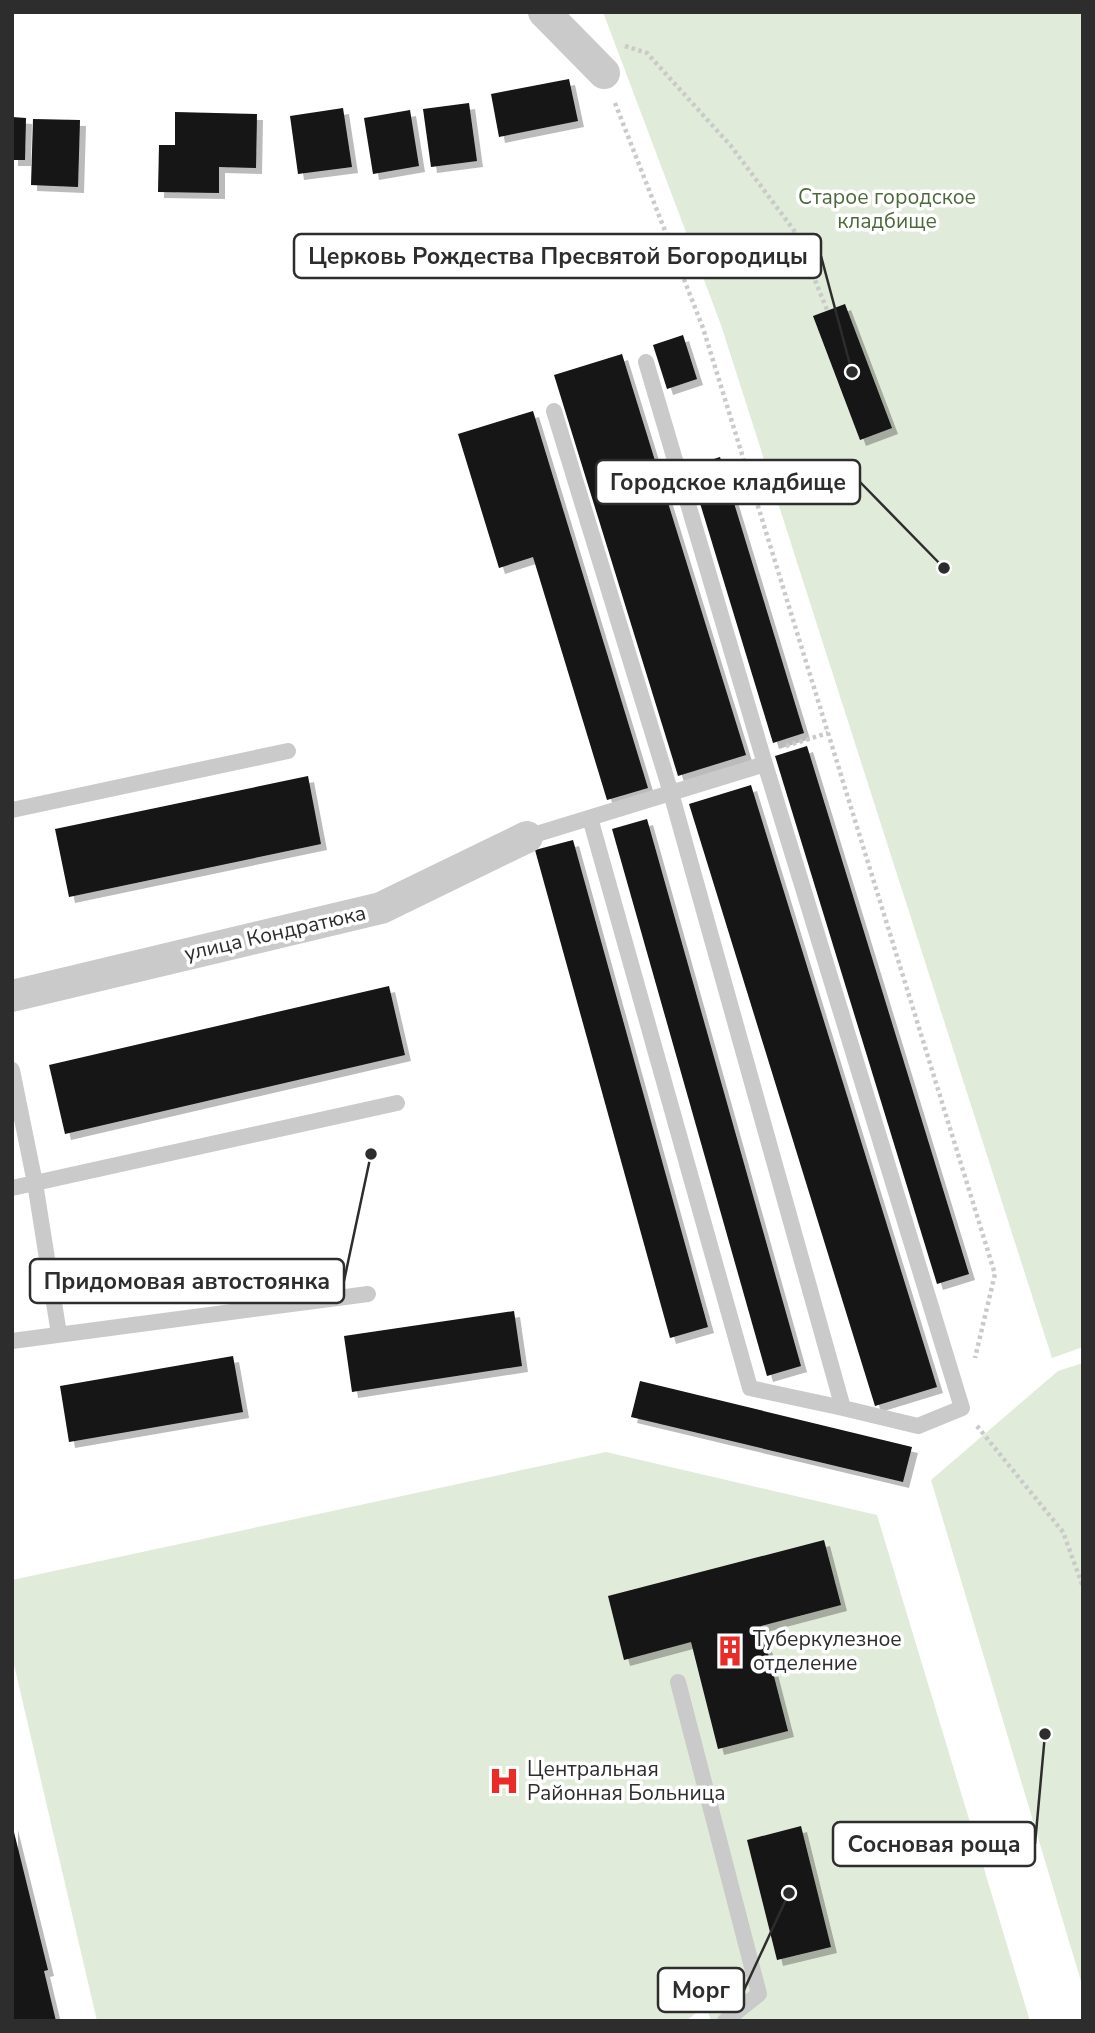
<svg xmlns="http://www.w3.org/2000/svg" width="1095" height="2033" font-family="'Nunito Sans',sans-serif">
<defs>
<filter id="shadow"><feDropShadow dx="6" dy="6" stdDeviation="0" flood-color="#0004"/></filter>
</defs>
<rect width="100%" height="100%" fill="#fff"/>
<path fill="#e1ebd9" d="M603,12H1083V1347L1052,1358L721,325Z
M1083,1363V1988L931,1480L1058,1371Z
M606,1452L877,1515L1030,2021H711L706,2005L686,2021H97L12,1656V1580Z"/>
<path fill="#141414" filter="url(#shadow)" d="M569,79L578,121L499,137L491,94Z
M469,103L477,161L431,167L423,109Z
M343,108L352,167L298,174L290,116Z
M410,110L419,166L373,174L364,118Z
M175,112L257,114L256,168L219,167V193L158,192L159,145H175Z
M12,117L26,118L25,160H12Z
M33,119L80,120L78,187L31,185Z
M845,304L892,428L860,440L813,316Z
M683,335L697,379L667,389L653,345Z
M622,354L746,755L678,776L554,375Z
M533,411L648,788L607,800L533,557L499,568L458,434Z
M720,457L804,733L773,743L689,467Z
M807,746L969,1274L937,1284L775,756Z
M308,776L321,844L69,897L55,829Z
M751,785L937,1387L875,1406L689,804Z
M647,819L801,1366L767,1376L612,829Z
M573,840L708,1327L670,1338L535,850Z
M389,986L405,1055L65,1134L49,1065Z
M514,1311L522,1366L352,1392L344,1336Z
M233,1356L243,1412L69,1442L60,1386Z
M640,1381L912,1447L903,1482L631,1417Z
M824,1540L841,1605L761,1626L788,1731L718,1749L691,1642L624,1660L608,1596Z
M12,1824L48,1970L44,1971L56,2021H12Z
M801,1826L831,1947L777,1960L747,1840Z"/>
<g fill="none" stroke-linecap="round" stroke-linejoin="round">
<path stroke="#cacaca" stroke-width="4.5" stroke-dasharray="3.5 3.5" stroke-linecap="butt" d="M625,46L647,53L731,146L796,233L827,310
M615,103L703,328L995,1274L975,1358
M786,746L828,733
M977,1426L1063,1532L1083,1587"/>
<path stroke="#cacaca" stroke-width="16" d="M646,362L765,764L962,1408L918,1426L843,1408
M554,411L671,793L843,1408L750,1388L590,818
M12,810L288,751
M527,837L765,764
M12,1070L35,1183L397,1103
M12,1188L35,1183L59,1334
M12,1341L368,1294
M678,1682L759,1994L725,2021"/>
<path stroke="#cacaca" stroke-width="32" d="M544,12L604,73
M12,996L381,908L527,837"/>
</g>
<defs>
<g id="building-bare" transform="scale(2.415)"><path d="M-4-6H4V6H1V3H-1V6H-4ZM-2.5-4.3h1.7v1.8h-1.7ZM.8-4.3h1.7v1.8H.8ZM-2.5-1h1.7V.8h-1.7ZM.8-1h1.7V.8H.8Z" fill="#ea2c28" stroke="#fff" stroke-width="2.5" paint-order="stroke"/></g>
<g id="hospital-bare" transform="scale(2.415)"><path d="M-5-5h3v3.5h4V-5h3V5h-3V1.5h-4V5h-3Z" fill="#ea2c28" stroke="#fff" stroke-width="2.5" paint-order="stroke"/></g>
</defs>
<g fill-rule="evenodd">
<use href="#building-bare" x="730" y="1651"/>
<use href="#hospital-bare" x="504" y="1781"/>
</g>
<g text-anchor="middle" stroke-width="7" stroke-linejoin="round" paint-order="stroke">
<g font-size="21" fill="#4b6939" stroke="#fff">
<text x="887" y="204">Старое городское<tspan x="887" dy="24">кладбище</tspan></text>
</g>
<g font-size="21" fill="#2d2d2d" stroke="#fff">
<text transform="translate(275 933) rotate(-13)" y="7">улица Кондратюка</text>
</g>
<g font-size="21" fill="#2d2d2d" stroke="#fff" text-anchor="start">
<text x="753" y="1646">Туберкулезное<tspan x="753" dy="24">отделение</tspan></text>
<text x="527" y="1776">Центральная<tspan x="527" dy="24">Районная Больница</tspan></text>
</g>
</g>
<path fill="none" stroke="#2d2d2d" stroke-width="2.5" d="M852 372L821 256M944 568L860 482M371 1154L344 1281M1045 1734L1035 1844M789 1893L744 1990"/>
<g fill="#2d2d2d" stroke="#fff" stroke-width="2.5">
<circle cx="852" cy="372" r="7"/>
<circle cx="944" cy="568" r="7"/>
<circle cx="371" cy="1154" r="7"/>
<circle cx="1045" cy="1734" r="7"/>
<circle cx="789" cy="1893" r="7"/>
</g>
<g fill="#fff" stroke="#2d2d2d" stroke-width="2.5">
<rect x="294" y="234" width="527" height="44" rx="7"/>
<rect x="596" y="460" width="264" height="44" rx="7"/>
<rect x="30" y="1259" width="314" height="44" rx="7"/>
<rect x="833" y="1822" width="202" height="44" rx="7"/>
<rect x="658" y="1968" width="86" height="44" rx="7"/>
</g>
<g font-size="23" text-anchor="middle" font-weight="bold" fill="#2d2d2d">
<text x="558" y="264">Церковь Рождества Пресвятой Богородицы</text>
<text x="728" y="490">Городское кладбище</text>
<text x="187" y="1289">Придомовая автостоянка</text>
<text x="934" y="1852">Сосновая роща</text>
<text x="701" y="1998">Морг</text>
</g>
<rect width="1095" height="2033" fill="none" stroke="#2d2d2d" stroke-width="28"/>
</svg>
